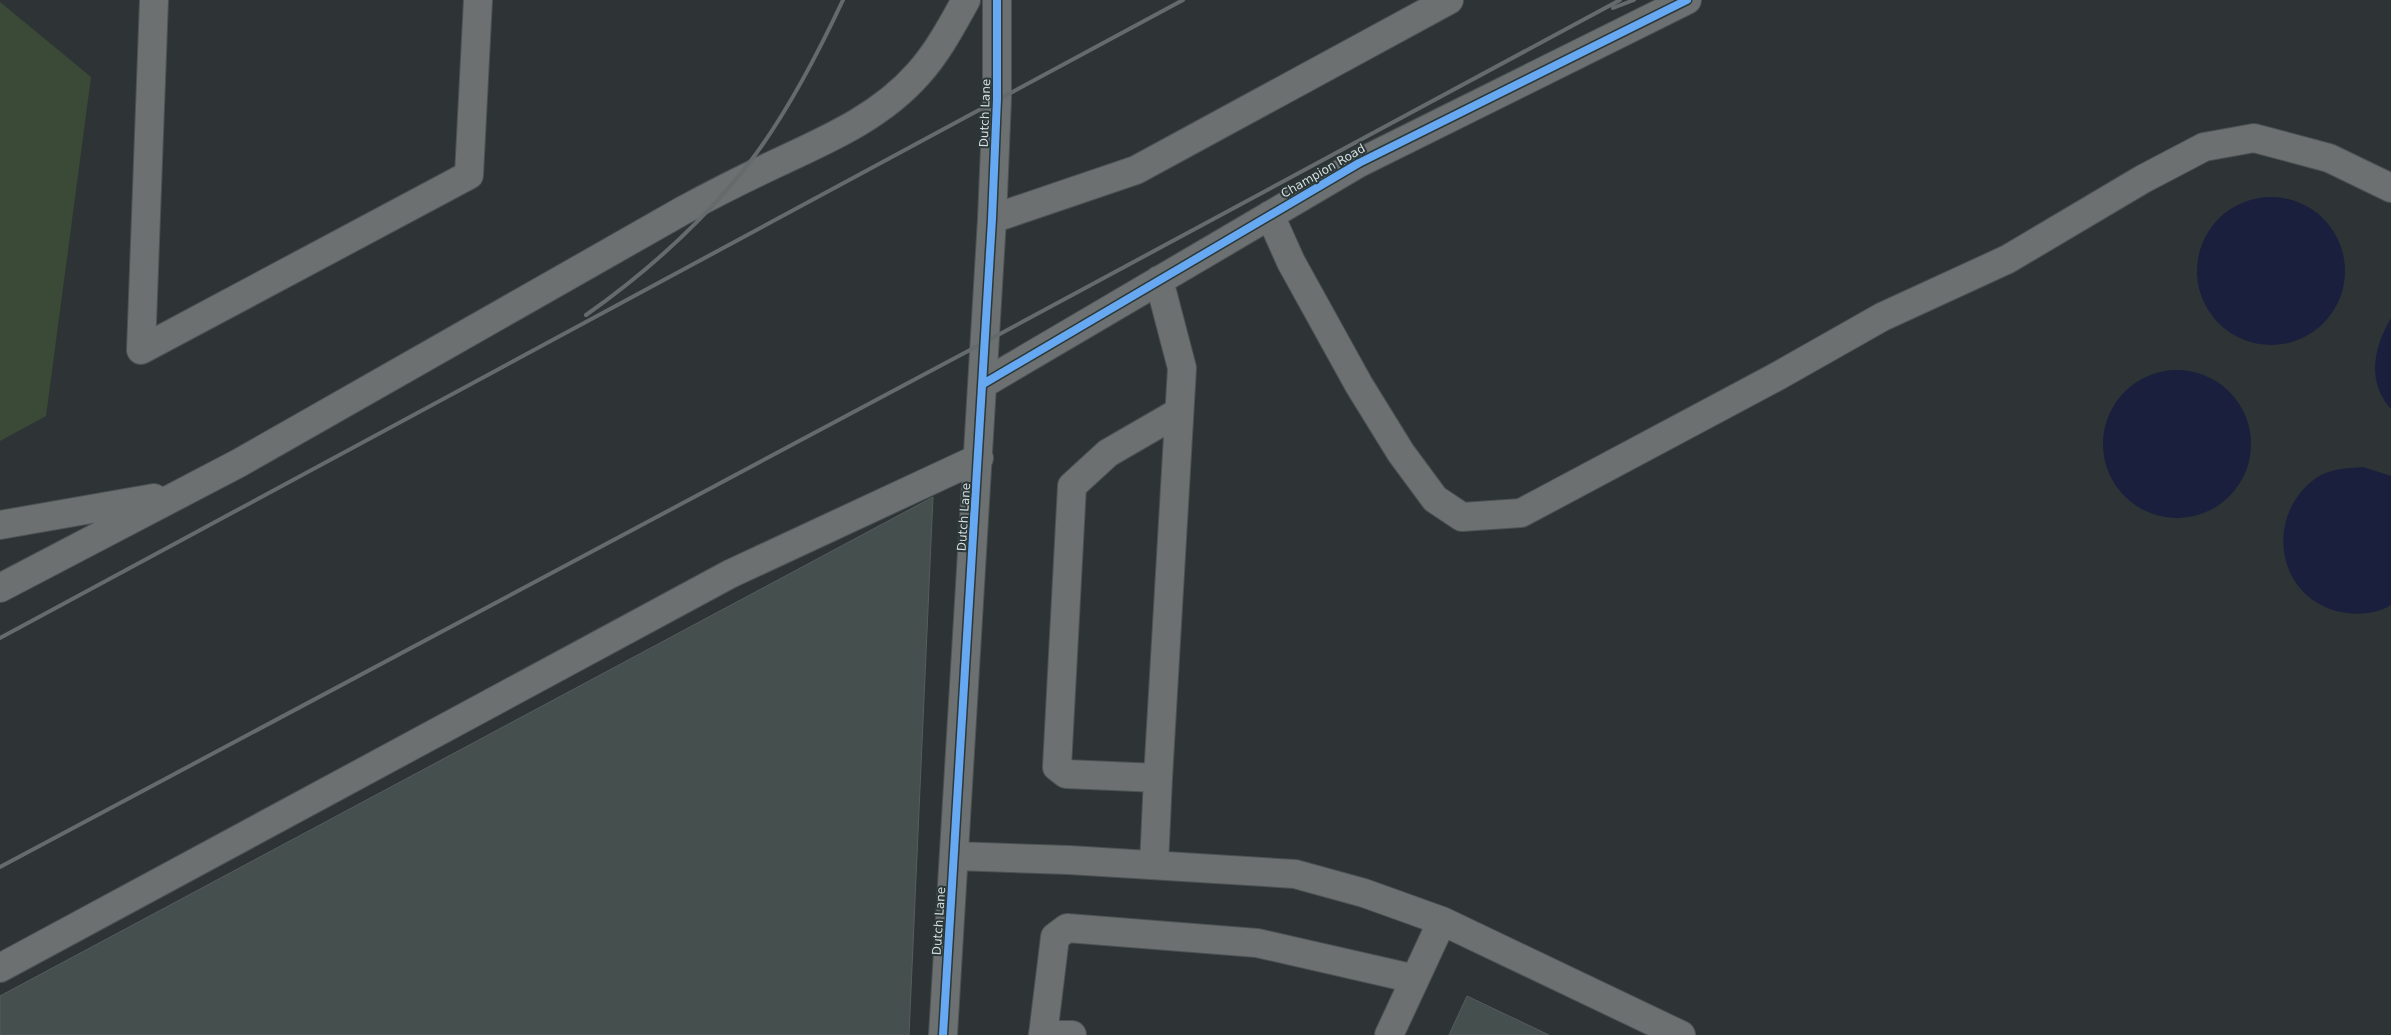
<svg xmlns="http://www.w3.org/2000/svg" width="2391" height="1035" font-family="'DejaVu Sans',sans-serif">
<rect width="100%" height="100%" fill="#2e3435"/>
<path fill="#3a4a37" d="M0,2L91,77L46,416L0,441Z"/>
<path fill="#191f3d" d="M2197 271a74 74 0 1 1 148 0a74 74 0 1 1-148 0Z
M2391,318V409C2366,381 2374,347 2391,318Z
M2103 444a74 74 0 1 1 148 0a74 74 0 1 1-148 0Z
M2363,467L2391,476V605C2378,613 2362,615 2347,613C2278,604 2261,518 2316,478C2329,469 2347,468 2363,467Z"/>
<path fill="#444f4e" stroke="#575c5c" d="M933,497L909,1035H0V996Z
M1467,996L1549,1035H1449Z"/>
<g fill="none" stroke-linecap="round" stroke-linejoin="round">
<g stroke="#4c5253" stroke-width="30">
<path id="minor" d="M154,0L141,350L469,175L478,0
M1270,215L1291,262L1359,385L1401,453L1435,499L1462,517L1521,513L1776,377L1882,317L2008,259L2143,179L2204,147L2254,138L2329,158L2391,188
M992,219L1136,170L1449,0
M1159,280L1182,368L1158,778L1066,774L1057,767L1072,486L1108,453L1179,412
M983,384L1359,163L1687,0
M0,525L154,498
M0,588L239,463L682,211C713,194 745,178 777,163C828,139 880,117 918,74C938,52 952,25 966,0
M955,856L1069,860L1295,874L1364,893L1442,921L1681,1035
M1154,865L1158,778
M0,968L730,574L979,458
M1043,1033L1072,1035
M943,1035L992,219L997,99V0
M1043,1035L1055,937L1067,928L1257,943L1415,979
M1389,1035L1442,921"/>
</g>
<use href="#minor" stroke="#6c7071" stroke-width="28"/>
<path stroke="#656a6b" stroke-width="4" d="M1613,8L1634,0
M586,315C640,277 689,234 732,184C777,133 814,62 843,0
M0,638L1183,0
M0,867L985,342L1620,0"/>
<g stroke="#2b3738" stroke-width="11">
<path id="cycleway" d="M983,384L1359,163L1687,0
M943,1035L992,219L997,99V0"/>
</g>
<use href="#cycleway" stroke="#66a8f1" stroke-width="8"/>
</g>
<g text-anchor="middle" stroke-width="4" stroke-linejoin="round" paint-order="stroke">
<g font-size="12" fill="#d6ddde" stroke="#2b3738">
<text transform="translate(985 113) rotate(-88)" y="4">Dutch Lane</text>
<text transform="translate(1323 171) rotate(-30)" y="4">Champion Road</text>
<text transform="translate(964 517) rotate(-86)" y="4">Dutch Lane</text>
<text transform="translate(939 921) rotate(-86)" y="4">Dutch Lane</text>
</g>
</g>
</svg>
